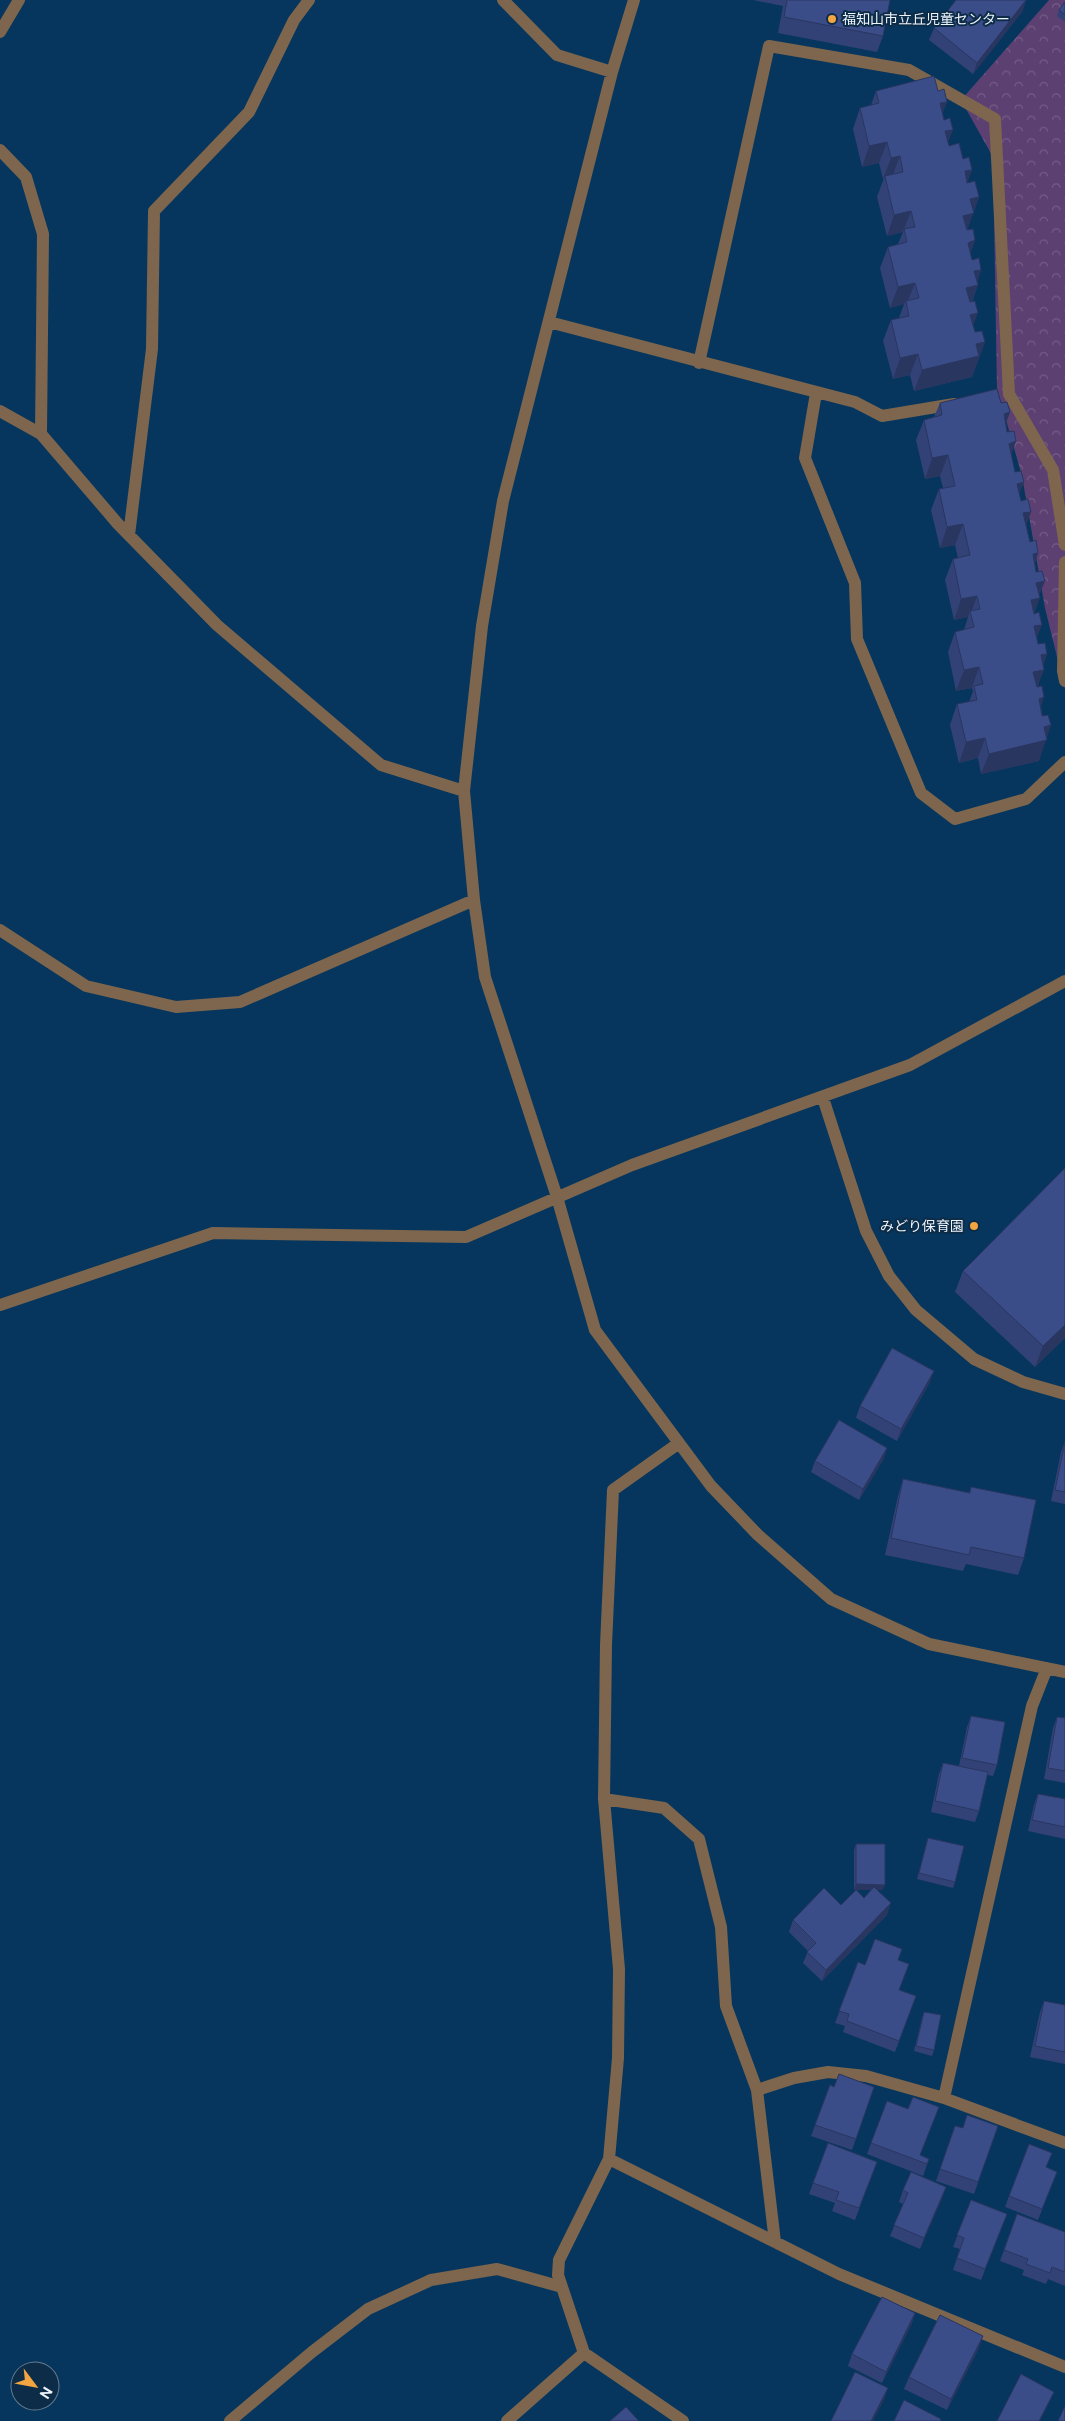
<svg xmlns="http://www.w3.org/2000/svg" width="1065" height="2421" font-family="'Public Sans','Noto Sans JP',sans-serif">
<defs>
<pattern id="park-crowns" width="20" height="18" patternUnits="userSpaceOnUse" patternTransform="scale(1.25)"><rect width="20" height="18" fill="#5c4072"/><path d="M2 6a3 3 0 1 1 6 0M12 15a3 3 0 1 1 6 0" fill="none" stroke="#745c87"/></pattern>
</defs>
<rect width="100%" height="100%" fill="#06365d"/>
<path fill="url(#park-crowns)" d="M1049,0H1065V689L1045,608L1022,476L997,388L993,157L961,100Z"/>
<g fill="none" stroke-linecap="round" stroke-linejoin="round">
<path stroke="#7d664d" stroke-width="12" d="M503,0L557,55L612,72
M634,0L612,72L503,501L482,626L464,791L474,900L485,977L557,1197L595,1330L711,1486L758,1535L831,1599L929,1644L1065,1672
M0,32L19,0
M0,150L26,177L43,234L41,434
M549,322L855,402L882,416L954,404
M699,363L769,46L909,70L995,119L1009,394L1053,470L1065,545
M816,393L805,458L855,583L857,639L921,793L955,819L1026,799L1065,762
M0,411L41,434L118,524L217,625L381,765L464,791
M129,535L152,349L154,211L249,112L294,20L309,0
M1065,562L1063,671L1065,681
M0,930L86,986L176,1007L240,1002L474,900
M823,1098L866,1231L889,1276L916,1310L974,1359L1023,1382L1065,1394
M0,1305L213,1233L466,1237L632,1165L910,1065L1065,981
M679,1443L613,1490L606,1645L604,1799L619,1969L618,2058L609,2159L839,2274L1065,2367
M604,1799L664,1808L699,1839L721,1927L726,2006L757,2090
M944,2098L1032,1706L1047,1668
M609,2159L559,2260L558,2275L584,2353L683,2421
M775,2242L757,2090L794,2078L828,2072L866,2076L944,2098L1065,2143
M230,2421L312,2352L368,2309L431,2280L497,2269L562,2287
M507,2421L584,2353"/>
</g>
<path fill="#334276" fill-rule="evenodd" d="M753,0H890L883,36L877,52L778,33L783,6Z
M1026,0L1022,12L973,74L929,40L934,28Z
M1065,2V22L1057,16L1059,10Z
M876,91H938L947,102L942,114L949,146L963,159L972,170L967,183L979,197L967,230L975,240L970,254L972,260L981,270L977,282L978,285L972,302L973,326L975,332L985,342L972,377L914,391L910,375L893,379L883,341L891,320L899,318L904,304L890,308L880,268L888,247L898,244L903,232L887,236L877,197L884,178L883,179L879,163L862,167L853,129L860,108L871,105Z
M940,403H1001L1010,412L1006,423L1011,456L1030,542L1038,553L1035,563L1039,596L1034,614L1038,644L1047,654L1043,666L1038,687L1046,738L1039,761L981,774L978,758L959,763L950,725L957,704L969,702L973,691L972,688L956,691L948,652L955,632L964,630L968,617L954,620L945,580L953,559L958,558L955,545L940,548L931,510L939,489L943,488L940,476L925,479L916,440L924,420L934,417Z
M963,1271L1065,1338L1035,1367L955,1292Z
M930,1382L897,1441L856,1418L860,1406Z
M1065,1441V1504L1051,1501L1061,1452Z
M887,1448L883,1460L859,1500L811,1472L815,1461Z
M903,1479L969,1493L971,1487L1024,1558L1018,1575L966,1564L963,1571L885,1555L898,1496Z
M971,1716L997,1765L993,1776L987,1775L979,1811L975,1822L931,1812L939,1774L943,1763L959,1766L967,1727Z
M1057,1717L1065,1718V1783L1044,1779L1053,1728Z
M1038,1794L1065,1799V1839L1028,1831L1034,1805Z
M928,1838L955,1882L953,1888L917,1879Z
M856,1844L885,1885L882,1890H878L887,1915L822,1981L803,1963L808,1951L789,1932L793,1920L841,1905L856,1890H854V1850ZM857,1890H871L864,1898Z
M898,1960L900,1990L916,1996L895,2052L843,2032L845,2026L835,2023L858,1962L865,1965Z
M1044,2001L1065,2005V2064L1030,2057L1040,2012Z
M924,2012L934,2050L932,2056L914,2051L922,2018Z
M830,2085L834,2087H874L852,2150L811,2136Z
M887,2101L920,2155L929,2159L923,2176L867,2154Z
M955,2126L962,2128L998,2126L974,2194L936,2181Z
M828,2143L877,2162L855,2220L832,2211L835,2203L809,2194Z
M1046,2168L1057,2172L1038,2220L1005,2207L1009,2196Z
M946,2187L920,2249L890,2236L903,2204L899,2202L903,2190Z
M971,2200L1007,2214L981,2280L953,2270L960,2249L953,2247Z
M1017,2214L1065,2232V2286L1048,2279L1046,2284L1022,2275L1024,2270L1000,2261Z
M915,2313L911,2325L882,2383L848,2366L852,2354Z
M979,2348L947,2410L904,2389L909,2377Z"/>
<path fill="#293660" d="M1026,0L1022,12L973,74L977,63Z
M947,102L939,122L940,103Z
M953,130L945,150V131Z
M887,142L879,163L862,167L869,146Z
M900,156L892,177L885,176L884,178L883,179L891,158Z
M972,170L965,190V171Z
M979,197L966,233L956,236L970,199Z
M911,211L903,232L887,236L894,215Z
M975,240L968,261V243Z
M981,270L975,286L978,285L970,306L966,288L974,271Z
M915,283L907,303L906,301L904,304L890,308L898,287Z
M978,313L970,334V315Z
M985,342L972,377L914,391L922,370L976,344Z
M918,354L910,375L893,379L900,358Z
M1010,412L1002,433L1004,414Z
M1016,441L1009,462V444Z
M948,455L940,476L925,479L932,458Z
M1024,482L1016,503L1017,484Z
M1031,512L1024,532L1023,513Z
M963,524L955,545L940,548L947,527Z
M1038,553L1031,574L1033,554Z
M1045,581L1038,598H1040L1032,619L1023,621L1036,583Z
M977,596L971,613L970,611L968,617L954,620L961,599Z
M1042,625L1034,645V626Z
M1047,654L1042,670H1044L1036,690L1033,672L1041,655Z
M979,667L972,688L956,691L964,670Z
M1044,697L1037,718L1039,699Z
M1051,725L1039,761L981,774L989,754L1044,727Z
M985,738L978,758L959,763L966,742Z
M1065,1325V1338L1035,1367L1043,1346Z
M934,1371L930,1382L897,1441L901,1429Z
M887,1448L883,1460L859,1500L863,1489Z
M856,1884L885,1885L882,1890H854Z
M891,1903L887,1915L822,1981L826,1970Z
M946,2187L942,2199L920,2249L924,2238Z
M915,2313L911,2325L882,2383L886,2372Z
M983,2336L979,2348L947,2410L951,2399Z
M888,2388L884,2400L873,2421H871Z
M1054,2392L1049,2403L1040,2421H1039Z"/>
<path fill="#3b4d89" stroke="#293660" d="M787,0H890L883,36L784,17Z
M956,0H1026L977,63L934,28Z
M1065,2V15L1059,10Z
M934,76L938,91L944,89L947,102L940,103L944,120L950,118L953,130L945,131L949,146L959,143L963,159L969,157L972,170L965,171L967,183L975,181L979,197L970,199L974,213L963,216L967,230L973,229L975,240L968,243L972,260L979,258L981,270L974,271L978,285L966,288L970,302L975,301L978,313L970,315L975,332L982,331L985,342L976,344L979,356L922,370L918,354L900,358L891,320L909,316L906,301L919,298L915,283L898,287L888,247L907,242L904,229L915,227L911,211L894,215L885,176L903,172L900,156L891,158L887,142L869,146L860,108L879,103L876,91Z
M997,389L1001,403L1007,402L1010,412L1004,414L1007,432L1014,431L1016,441L1009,444L1015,472L1021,471L1024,482L1017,484L1021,501L1028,499L1031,512L1023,513L1030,542L1036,540L1038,553L1033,554L1036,572L1042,571L1045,581L1036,583L1040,598L1031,600L1034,614L1039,612L1042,625L1034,626L1038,644L1045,643L1047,654L1041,655L1044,670L1033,672L1037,687L1042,686L1044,697L1039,699L1042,716L1048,715L1051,725L1044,727L1047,740L989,754L985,738L966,742L957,704L977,700L974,686L983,684L979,667L964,670L955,632L974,627L970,611L980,609L977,596L961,599L953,559L970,555L963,524L947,527L939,489L955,486L948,455L932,458L924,420L942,415L940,403Z
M1065,1168V1325L1043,1346L963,1271Z
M892,1348L934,1371L901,1429L860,1406Z
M839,1420L887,1448L863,1489L815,1461Z
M1065,1442V1492L1055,1490Z
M903,1479L970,1493L971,1487L1036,1500L1024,1558L971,1547L969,1555L891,1538Z
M971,1716L1005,1722L997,1765L962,1758Z
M1057,1717L1065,1718V1771L1048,1768Z
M943,1763L988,1772L979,1811L935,1801Z
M1038,1794L1065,1799V1827L1032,1820Z
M928,1838L964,1846L955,1882L919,1873Z
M856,1844H885V1885L856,1884Z
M874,1887L891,1903L826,1970L807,1952L816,1943L793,1920L824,1888L841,1905L856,1890L864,1898Z
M875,1939L902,1949L898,1960L909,1964L899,1990L916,1996L899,2041L847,2021L849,2014L839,2011L858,1962L865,1965Z
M1044,2001L1065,2005V2052L1035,2046Z
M924,2012L941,2015L934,2050L916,2046Z
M839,2074L874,2087L856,2139L815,2125L830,2085L834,2087Z
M913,2097L939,2107L920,2155L929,2159L927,2164L871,2143L887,2101L908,2109Z
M967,2115L998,2126L978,2182L940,2169L955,2126L963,2128Z
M828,2143L877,2162L859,2208L836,2200L839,2192L813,2183Z
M1029,2144L1052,2153L1046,2167L1057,2172L1042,2209L1009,2196Z
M911,2172L946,2187L924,2238L894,2225L908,2193L903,2190Z
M971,2200L1007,2214L985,2269L957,2258L964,2238L957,2235Z
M1017,2214L1065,2232V2272L1052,2267L1050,2273L1026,2264L1028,2259L1004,2250Z
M882,2297L915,2313L886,2372L852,2354Z
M940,2315L983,2336L951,2399L909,2377Z
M855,2372L888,2388L871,2421H831Z
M1021,2374L1054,2392L1039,2421H997Z
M904,2400L941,2419L940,2421H894Z
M1065,2406V2421H1058Z
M626,2407L639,2421H610Z"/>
<g fill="#f2a541" stroke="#0c2c48" stroke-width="2">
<circle cx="832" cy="19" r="5"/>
<circle cx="974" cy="1226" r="5"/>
</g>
<g text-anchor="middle" stroke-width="4" stroke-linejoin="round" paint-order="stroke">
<g font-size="14" fill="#edf3fa" stroke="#0c2c48" text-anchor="start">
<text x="842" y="24">福知山市立丘児童センター</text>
<text x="964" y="1231" text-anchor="end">みどり保育園</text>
</g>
</g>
<g transform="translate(35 2386) rotate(122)"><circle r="24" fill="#0c2c48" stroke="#667c8f"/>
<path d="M0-4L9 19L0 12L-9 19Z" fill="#f2a541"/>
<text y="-8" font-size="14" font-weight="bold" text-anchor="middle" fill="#edf3fa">N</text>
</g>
</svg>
